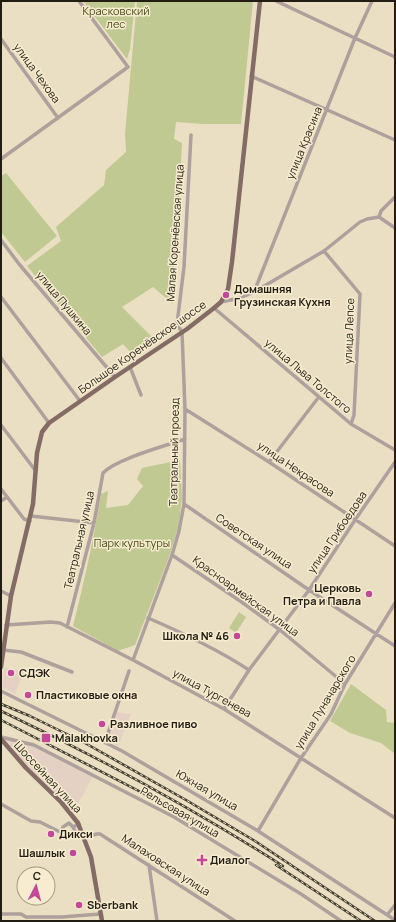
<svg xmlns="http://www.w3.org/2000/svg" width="396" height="922" font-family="Manrope,sans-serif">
<rect width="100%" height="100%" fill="#eadfc3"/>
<path fill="#e5d1c3" d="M4,668L24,671L15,694L3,687Z
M117,712L131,714L118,746L107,740Z
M4,738L34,746L93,777L73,812L28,767Z"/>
<path fill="#c0c991" d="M83,1H135L130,49L127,59Z
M137,1H253L241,124H203L176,122L174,139L182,143L173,304L153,287L122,307L155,340L132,354L123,344L102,357L27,266L61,241L56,227L104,185L106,170L126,152L125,134Z
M6,173L57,236L25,262L1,232V176Z
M180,460L182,497L179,524L169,557L135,645L118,651L73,626C84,582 94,539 101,494L108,491L106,508L128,505L143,486L137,479L142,468Z
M239,612L246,617L236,633L229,628Z
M351,684L386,710L387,722L395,723V754L381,743L350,733L330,721Z"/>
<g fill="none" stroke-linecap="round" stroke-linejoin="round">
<path stroke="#aea09d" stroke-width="3.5" d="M276,1L395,57
M1,39L58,118
M251,76L395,140
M1,159L128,67L79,1
M379,217L381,211L395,197
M379,217L395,228
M1,240L19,264L115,377
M324,251L360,294L354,415L351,424
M254,292L355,38L372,1
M1,297L80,401
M221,302L240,298L254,292L324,251L360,222L367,219L379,217
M214,308L351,424L395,450
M1,358L49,423
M130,367L141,395
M185,409L269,462L395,546
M1,425L35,470
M269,462L318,398
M1,489L24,519L30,521
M1,501L7,497
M184,504L309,590L395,646
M31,516L94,523
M172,555L243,603L280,630L345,684
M1,591L11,596
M148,618C183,633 217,649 249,670
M6,625L51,622L60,623L133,660L224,709L395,818
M67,627L94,523L103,473C116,459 165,446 185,439
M3,650L21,652L72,672
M133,660L172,555L179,531L184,504L185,409L182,332L177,324L184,267L191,135
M1,691L122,751L258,831L395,920
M224,709L249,670L309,590L355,520L395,462
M1,737L34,745L174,817L301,894L341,921
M105,742L129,671
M1,804L31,821L40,822L66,835L70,836L73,835L75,831L73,827L79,824
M258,831L301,758L331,714L345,684L395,603
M65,834L62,830L63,827L69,823L73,827
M84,837L97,834H100L235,921
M149,865L157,921
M1,914H21L26,917H62L100,914
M387,915L395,905"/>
<path stroke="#846b66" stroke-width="4.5" d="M1,667L11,596L33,504L37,453L42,432L49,423L115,377L187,329L214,308L221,302L228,289L232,262L260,1
M1,739L26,768L61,802L78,823L91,857L102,921"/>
<g stroke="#443f31" stroke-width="2.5">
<path id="rail" d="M1,704L30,716L85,743L186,800L255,841L375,921
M1,711C98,757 192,808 283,866
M1,720L201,823
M276,865L361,921"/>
</g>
<use href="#rail" stroke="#f8ecd0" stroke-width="1" stroke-dasharray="3" stroke-linecap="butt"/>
</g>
<g fill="#c34899" stroke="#f8ecd0" stroke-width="1.5">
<circle cx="226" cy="295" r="4"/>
<circle cx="369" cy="594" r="4"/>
<circle cx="237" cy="636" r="4"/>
<circle cx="11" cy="673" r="4"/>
<circle cx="28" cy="695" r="4"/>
<circle cx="102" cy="724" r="4"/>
<rect x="41" y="733" width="10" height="10" rx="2"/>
<circle cx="51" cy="834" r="4"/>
<circle cx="73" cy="853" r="4"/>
<path d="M200 854h4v4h4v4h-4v4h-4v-4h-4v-4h4z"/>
<circle cx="79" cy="905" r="4"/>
</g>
<g text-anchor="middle" stroke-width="3" stroke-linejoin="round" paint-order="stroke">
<g font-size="11" fill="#434912" stroke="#f8ecd0">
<text x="116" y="15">Красковский<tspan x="116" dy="13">лес</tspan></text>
<text x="132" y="547">Парк культуры</text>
</g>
<g font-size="11" fill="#211d13" stroke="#f8ecd0">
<text transform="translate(37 73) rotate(54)" y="4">улица Чехова</text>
<text transform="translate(304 143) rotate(-68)" y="4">улица Красина</text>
<text transform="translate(175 233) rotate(-86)" y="4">Малая Коренёвская улица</text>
<text transform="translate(64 303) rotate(50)" y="4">улица Пушкина</text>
<text transform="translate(349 331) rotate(-88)" y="4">улица Лепсе</text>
<text transform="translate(142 347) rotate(-35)" y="4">Большое Коренёвское шоссе</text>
<text transform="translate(308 376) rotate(40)" y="4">улица Льва Толстого</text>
<text transform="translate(174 452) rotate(-89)" y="4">Театральный проезд</text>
<text transform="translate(296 469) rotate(34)" y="4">улица Некрасова</text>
<text transform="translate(337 532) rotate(-56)" y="4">улица Грибоедова</text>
<text transform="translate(79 540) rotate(-77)" y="4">Театральная улица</text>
<text transform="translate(254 541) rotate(34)" y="4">Советская улица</text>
<text transform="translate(246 596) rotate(36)" y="4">Красноармейская улица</text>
<text transform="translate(212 693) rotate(29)" y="4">улица Тургенева</text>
<text transform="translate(325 702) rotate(-59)" y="4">улица Луначарского</text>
<text transform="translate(48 777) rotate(47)" y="4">Шоссейная улица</text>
<text transform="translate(207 790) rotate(30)" y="4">Южная улица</text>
<text transform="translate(180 812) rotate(30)" y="4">Рельсовая улица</text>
<text transform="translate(166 865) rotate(33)" y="4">Малаховская улица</text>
</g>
<g font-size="11" font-weight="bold" fill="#211d13" stroke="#f8ecd0" text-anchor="start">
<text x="234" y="293">Домашняя<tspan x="234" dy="13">Грузинская Кухня</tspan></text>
<text x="361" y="592" text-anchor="end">Церковь<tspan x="361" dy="13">Петра и Павла</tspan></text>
<text x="229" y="640" text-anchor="end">Школа № 46</text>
<text x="19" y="677">СДЭК</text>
<text x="36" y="699">Пластиковые окна</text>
<text x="110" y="728">Разливное пиво</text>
<text x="55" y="742">Malakhovka</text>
<text x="59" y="838">Дикси</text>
<text x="65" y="857" text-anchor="end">Шашлык</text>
<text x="210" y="864">Диалог</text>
<text x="87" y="909">Sberbank</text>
</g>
</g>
<rect width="396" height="922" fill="none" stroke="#211d13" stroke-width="4"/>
<g transform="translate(36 886) rotate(6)"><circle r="19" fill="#f8ecd0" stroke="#a29984"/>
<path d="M0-3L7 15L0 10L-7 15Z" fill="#c34899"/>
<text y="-6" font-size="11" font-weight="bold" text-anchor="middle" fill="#211d13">С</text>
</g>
</svg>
